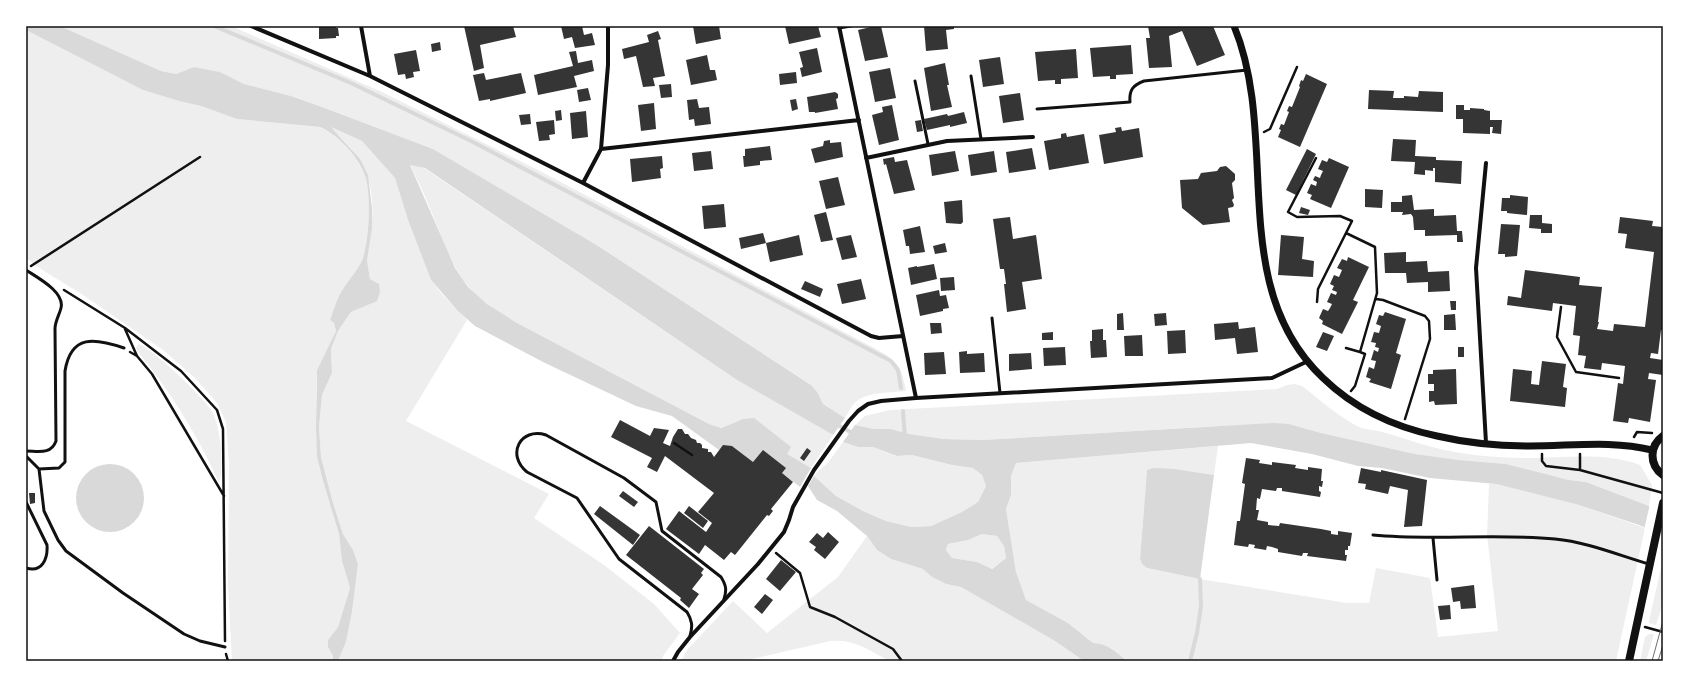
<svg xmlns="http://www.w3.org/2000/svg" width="1689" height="687" font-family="Quicksand,sans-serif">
<rect width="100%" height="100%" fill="#fff"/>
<path fill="#eee" d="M60,26H231L382,92L540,171L878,350C899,362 902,369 906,391C891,393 868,391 856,402C851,406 848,413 845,418L823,404L818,393L810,384L595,244L433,149L322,107L291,96L244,84L220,72L194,67L176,74L161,71Z
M26,30L143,90L179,101L201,106L237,119L320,127C337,134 356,156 364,173C372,191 369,239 363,258C359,269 349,279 343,289C337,298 334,309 330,320L334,323L336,331L317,370L316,394L317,457L323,481L339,534L342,561L350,588L338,627L328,640V647L333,656V661H232L228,584L229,463L226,422L217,403L194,377L163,350L80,293L44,271L26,258Z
M329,126L362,141L395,178L408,220L431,280L441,293L467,320L406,421L549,494L534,518L604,565L654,604L680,633L663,656L662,661H338L346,642L352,612L358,564L353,550L343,534L333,503L321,457L319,427L322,395L332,373L331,349L338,331L351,312L376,301L379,284L370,279C369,273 368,266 367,260C367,250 370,240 371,230C377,181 364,158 329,126Z
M410,164L424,168L737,380L833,435L811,468L786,454L743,419L720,428L709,424L517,323C500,312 481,302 468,286C449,263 441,234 429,206C424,192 416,178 410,164Z
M139,344C154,350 202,396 211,410C221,425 224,466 219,483C198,436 171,392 138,352L136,347Z
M1295,384L1302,386C1320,400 1338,416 1359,427C1366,430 1375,430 1382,432C1399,436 1415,443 1432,447C1463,455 1497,458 1528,458C1565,458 1605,452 1640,465L1652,485L1649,506L1586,482L1569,480L1506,464L1459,460L1415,454L1321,433L1289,424L1218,426L983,440L944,439L909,434L891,429H874L855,425L865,416L890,410L1277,389L1287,385Z
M843,442L858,447H873L896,456L912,455L952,465L973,468L982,475L986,486L978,502L962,512L931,526L911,527L886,521L865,512L836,496L814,476L817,472L827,464Z
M1218,446L1214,475L1175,469L1147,471L1140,559L1142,564L1147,568L1200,579L1347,603H1369L1376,568L1430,578L1438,637L1498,631L1487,535L1489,484H1496L1579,505L1645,528L1616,661H1127C1116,652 1107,643 1093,643L1068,623L1026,600L1016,572L1006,509L1011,495V476L1016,463Z
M982,534L997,536L1004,546L1006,558L991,569L977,562L952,558L946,550L948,544L968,540Z
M867,536L877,550L891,559L923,569L932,577L946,584L961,587L1055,641L1084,661H887L884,658C865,648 853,639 830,641L743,661H681L687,650L733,601L767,633L838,577Z
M1663,559V603L1656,625L1649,623V621Z
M1649,634H1654L1646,661H1640L1645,637Z"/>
<path fill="#d9d9d9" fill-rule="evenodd" d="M26,26H60L161,71L176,74L194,67L220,72L244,84L291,96L322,107L433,149L595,244L811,385L818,393L823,404L845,418L833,435L737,380L425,168L410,165L455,268L468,287L487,304L517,323L709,424L721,428L743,419L754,418L791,447L787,454L811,468L800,487L782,473L753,462L732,446L719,450L672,416L636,406L543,362L475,326L458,311L431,280L408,220L395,178L362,141L331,127L360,159L368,175L372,208V228L367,260L370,279L379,284L380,292L377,301L351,312L338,331L331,349L332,373L322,395L319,427L321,457L333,503L343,534L353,550L358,564L352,612L346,642L338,661H333V656L328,647V640L338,627L350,588L342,561L339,534L323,481L317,457L316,427L317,370L336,331L334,323L330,320C334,309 337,298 343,289C349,279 359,269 363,258C369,239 372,191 364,173C357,156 337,134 320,127L237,119L201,106L179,101L143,90L26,30Z
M1274,423L1289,424L1321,433L1415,454L1459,460L1506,464L1569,480L1586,482L1649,506L1663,535L1639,525L1579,505L1496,484L1430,478L1382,468L1358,466L1312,454L1251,443L1016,463L1011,476V495L1006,509L1016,572L1026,600L1068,623L1093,643C1107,643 1116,652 1127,661H1084L1055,641L961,587L946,584L932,577L923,569L891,559L877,550L867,536L837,511L817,500L808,486L814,476L836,496L865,512L886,521L911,527L931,526L962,512L978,502L986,486L982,475L973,468L952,465L912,455L897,456L873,447H858L843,442L855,425L874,429H891L909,434L944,439L983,440ZM982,534L997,536L1004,546L1006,558L992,569L977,562L952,558L946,550L948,544L968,540Z
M76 498a34 34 0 1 1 68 0a34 34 0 1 1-68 0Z
M1153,468L1175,469L1214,475L1200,579L1147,568L1142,564L1140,559L1147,470Z"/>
<path fill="#fff" d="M1650,504L1663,509V537L1644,530Z"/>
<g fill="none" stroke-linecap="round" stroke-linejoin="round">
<path stroke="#d9d9d9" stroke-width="4" d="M214,26L351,83L471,141L891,361L898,370L901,388
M903,411L905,438
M836,424L854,434
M1190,661L1197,633L1201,606L1200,579"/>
</g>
<path fill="#353535" d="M319,26H336V28H338L339,36H336V38L319,39Z
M464,26H513L516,37L480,45L484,68L474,71Z
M561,26H582L584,35L592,33L595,45L575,48L572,37L564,39Z
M693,26H719L721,39L696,44Z
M785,26H818L821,37L789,44Z
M875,26H881L888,57L865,61L858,30Z
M924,26H954V29L946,30L948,49L926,51Z
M1148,26H1213L1225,55L1197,66L1182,31L1169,36L1172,67L1149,68L1146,38H1150Z
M658,31L661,39L658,40L665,76L653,78L655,86L643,87L636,56L624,59L622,49L649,42L647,35Z
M440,42L441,50L432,52L431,44Z
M1131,45L1133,74L1116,75V79H1110V76L1093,77L1090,48Z
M817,48L822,72L802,77L800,68L803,67L799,52Z
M1076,49L1078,78L1061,79V84H1055V80L1038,81L1035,52Z
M416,50L420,71L413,72L414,77L406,79L405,74L398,75L394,54Z
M576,51L578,63L592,60L594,71L574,76L577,87L538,95L534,75L573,66L569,52Z
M707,55L710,70H715L717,80L691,85L686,60Z
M1000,57L1004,84L983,87L979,60Z
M945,63L949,85H947L952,107L931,111L924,68Z
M890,68L896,98L875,102L869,72Z
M796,72L797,83L780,85L779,74Z
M484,73L486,80L521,73L526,93L490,101V99L479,101L473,75Z
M1306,74L1327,84L1300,147L1278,137L1281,130L1279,129L1281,124L1284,125L1289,112L1287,111L1289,106L1292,107L1300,87L1299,86L1301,80L1303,81Z
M671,84L672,97L661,98L659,85Z
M588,88L591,100L579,102L577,90Z
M1369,90L1394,91L1393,98H1404V96L1418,97L1419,91L1443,92V112L1368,109Z
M835,92L838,94V98L836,99L838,109L815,113V112H809L807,97Z
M1020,93L1024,120L1003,123L999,96Z
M697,99L699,108L709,107L711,124L695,126L694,119L689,120L687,100Z
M796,99L798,109L792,111L790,100Z
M654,103L656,129L641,131L638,105Z
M892,105L899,140L879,145L872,115L883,112L882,107Z
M1456,105H1464V110H1470V108L1484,109V110L1490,111V120H1502L1501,134L1492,133L1493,127H1490V134L1463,133V119H1456Z
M561,110L562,120L556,121L555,111Z
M586,111L588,137L572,139L570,113Z
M964,112L967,123L950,127V125L927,130L924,119L947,114L948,116Z
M530,114L531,124L521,125L519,115Z
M554,120L555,134L549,135L550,140L539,141L536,122Z
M921,120L923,131L917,132L915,121Z
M1121,127L1122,131L1139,128L1143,157L1104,164L1099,135L1116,132L1115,128Z
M1066,133L1067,137L1084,134L1089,163L1049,170L1044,141L1061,138V134Z
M1393,139L1416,140L1415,156L1436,157V160L1462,161L1461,184L1435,182V168H1433V171L1425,170V175L1414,174L1415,162L1391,161Z
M830,140V143L841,142L843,157L815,163L811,149L823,146L824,141Z
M770,146L772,160L760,161V165L744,167L743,156H745V149Z
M1032,148L1036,169L1009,173L1006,152Z
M1307,149L1316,154L1296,195L1286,190Z
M711,151L713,169L694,171L692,153Z
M955,151L959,171L932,176L929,155Z
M994,151L997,172L971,176L968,155Z
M662,156L663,168L660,169L661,178L632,182L630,159Z
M894,157L895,162L907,160L915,190L894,194L886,164L884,165L883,159Z
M1329,158L1349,167L1331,208L1310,199L1312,195L1307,193L1311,184L1316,186L1317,182L1313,180L1315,176L1320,178L1321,175L1323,171L1318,169L1322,160L1327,162Z
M1226,166L1235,174V180L1232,183L1234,198L1232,200L1234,205L1233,207L1228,208L1230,222L1203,225L1182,208L1180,180L1198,179L1201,173L1217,171L1220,167Z
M838,177L845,205L826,209L819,181Z
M1365,189L1383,190L1382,208L1365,207Z
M1412,195L1414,210L1434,209V216L1456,215L1457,231H1462L1463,242H1457V235L1425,236V230H1414L1413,217L1411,214L1402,215L1403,212H1391V202H1402V196Z
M1510,195L1528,197L1527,215L1507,213V211H1501L1502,198H1510Z
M962,200L963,222L961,224L946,223L944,202Z
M724,204L726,227L704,229L702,206Z
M1301,207L1310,210L1308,215L1299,213Z
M826,212L833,240L821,242L814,215Z
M1530,215H1542V223L1552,224V233H1541V229L1529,228Z
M1010,217L1013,239L1036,235L1042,279L1022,282L1026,309L1007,312L1004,284H1006L1004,269H1000L993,219Z
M1620,217L1653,221L1652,226L1663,227V330H1661L1658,354L1651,353L1650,358L1663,360V375L1649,373L1648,379L1656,380L1650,422L1629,418L1628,423L1613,421L1618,383L1623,384L1625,366L1602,363L1601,370L1584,368L1586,356L1578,355L1580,336L1573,335L1576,306L1553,303L1552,311L1507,305L1508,296L1521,298L1525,270L1580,277L1579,285L1602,287L1598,322H1599L1597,329L1613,331L1614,324L1645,327L1654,252L1625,248L1627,234L1618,233Z
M1501,224L1520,225L1517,256L1505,257V254H1498Z
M920,226L925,252L910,254L909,246H906L903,230Z
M763,233L766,243L799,235L803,255L770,262L766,243L741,249L739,238Z
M851,235L857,257L842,260L836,238Z
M1281,235L1304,237L1302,259L1314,261L1313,277L1278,275Z
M945,243L947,252L935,254L933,246Z
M1406,252V262L1427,261L1428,272L1449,271L1450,291L1428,292V282L1407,283L1406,273H1385L1384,253Z
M1348,257L1369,267L1353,300L1358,302L1342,334L1322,324L1323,321L1319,318L1323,309L1328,311L1330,308L1332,304L1327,302L1331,293L1336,295L1337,292L1332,290L1334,286L1330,284L1334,275L1339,277L1342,270L1337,268L1342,259L1347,261Z
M934,264L937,279L911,285L908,268L917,266V267Z
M954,277L955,290L941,291L940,278Z
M861,279L866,299L842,304L837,284Z
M805,281L823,289L820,297L801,289Z
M939,290L940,296L946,295L949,308L943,309V311L920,316L916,295Z
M1450,301H1456V310H1451Z
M1385,312L1406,319L1396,353L1401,355L1391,389L1369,382L1371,379L1366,377L1369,367L1374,369L1376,361L1371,360L1374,350L1378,352L1379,348L1375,347L1376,343L1371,342L1374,332L1379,333L1381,326L1376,324L1379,315L1383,316Z
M1123,313L1124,330H1117V314Z
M1166,313L1167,325L1155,326L1154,314Z
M1455,314L1456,330H1444V315Z
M1238,322L1239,329L1255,327L1258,352L1237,354L1235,338L1215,340L1214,324Z
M930,323H941L942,333L931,334Z
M1103,329V340H1106L1107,357L1091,358L1090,341H1092V330Z
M1185,330L1186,353L1168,354L1167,331Z
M1053,332V340H1042V333Z
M1323,332L1334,336L1327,351L1316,347Z
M1142,335L1143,356H1125L1124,336Z
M1065,347L1066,365L1044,366L1043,348Z
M1458,347H1464V357H1458Z
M967,351V354L984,353L985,372L960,373L959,352Z
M944,352L946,374L925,375L924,353Z
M1031,353L1032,369L1009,371V354Z
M1542,361L1566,364L1563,387L1567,388L1565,407L1510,401L1513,369L1532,371L1531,384L1539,385Z
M1456,369L1457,404L1435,405L1434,401L1429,402V391H1434V384H1428V374H1433V370Z
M620,420L650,436L654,428L669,430L663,443L670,446L673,437L678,429H682L685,434H688L691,438L696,440L697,443H700L702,445V448L708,449V452H711L714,457L723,445L732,446L753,462L763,450L786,468L782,473L793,482L771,509L773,511L769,516L767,515L735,555L731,552L724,560L705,545L699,554L666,529L679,511L706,532L712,523L698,512L714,493L665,456L657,472L647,467L652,458L611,437Z
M807,448L811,451L804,461L800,458Z
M1246,458L1260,460L1259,463L1272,465V462L1296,465L1295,468L1308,470V467L1322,469L1321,481H1323L1322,487L1319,486V491L1321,492L1320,497L1282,491V488H1277L1276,491L1262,489L1260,499L1257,498L1256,510H1259L1257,520L1268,522V525L1279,526L1280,523L1321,529L1331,531V534L1338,535V531L1352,533L1350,546H1348V550H1345V555H1347L1346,561L1307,556L1308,553H1303L1302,556L1278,552V549L1272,547L1267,546L1266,550L1254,548L1255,545L1249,544L1248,547L1234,545L1237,521H1240L1245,484L1242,483Z
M1361,468L1381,472V470L1427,480L1422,526L1404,527L1408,490L1390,486L1388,494L1365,489L1366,484L1358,483Z
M623,491L638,502L634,507L619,496Z
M29,493H35V503L30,504Z
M600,506L640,535L633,545L594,514Z
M689,506L708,521L703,528L684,513Z
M649,526L704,569L701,573L703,575L692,589L699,594L689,608L680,600L681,598L626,555Z
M828,532L839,542L825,559L814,550L816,547L809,542L817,533L823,538Z
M781,560L796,572L780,591L766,579Z
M1474,585L1476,608L1461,609L1460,601L1453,602L1451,588Z
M765,594L773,600L762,614L754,607Z
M1450,605L1451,619L1440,620L1438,606Z"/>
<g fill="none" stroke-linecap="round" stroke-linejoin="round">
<path stroke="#111" stroke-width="2.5" d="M1264,132L1270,129L1297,67
M1316,158L1288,212L1297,217L1340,216L1352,221L1318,289L1317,302
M31,266L200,157
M64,290L125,328L181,371L217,410L223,429L225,641
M1376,299L1383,300L1425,316L1429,321L1430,339L1405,419
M1561,307L1557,337L1576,372L1619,378
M125,329L137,356
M1346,348L1360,352L1377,293L1375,247L1346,233
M130,352L137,356L152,374L224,496
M1351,391L1355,386L1365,354L1360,352
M1634,437L1637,432L1652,433
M674,443L692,455
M1542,454V461L1546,466L1580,470L1663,493
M1580,454V470
M776,553L800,573L810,607L835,617L893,649L902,661
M1645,627L1663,632
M226,654L228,661"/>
<path stroke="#111" stroke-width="3" d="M839,28L851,26
M971,76L981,139
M915,81L928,144
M1037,109L1130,102C1129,90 1133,85 1144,81L1247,70
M26,270C38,278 65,292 61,308C59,316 55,321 55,329L56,441C51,455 38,451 26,451
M992,318L1000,393
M124,348C95,338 71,334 65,371V462L59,468L39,469L44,511L58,540L66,551L123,593L184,634L200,641L225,647
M26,456L39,469
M26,502L47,545C48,559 42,573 26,568
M1373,535C1433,541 1494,533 1555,539C1587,542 1618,555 1649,564
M1433,538L1437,580
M690,636C693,626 692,620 687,612L619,559L577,498L527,472C506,455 520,427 546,435L624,478L656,502L662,531L721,577C726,585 727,590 724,599"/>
<path stroke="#111" stroke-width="4" d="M251,26L370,76L583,183L871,336L879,338L903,336
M361,26L370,76
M839,26L916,398
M601,149L859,120
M866,158L947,141L1033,137
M1486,163L1476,268L1486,443
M583,183L601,149L608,65V26
M673,661L678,652L690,637L758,564L784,532L789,520L793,507L814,470L849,421L858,411L868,404L881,401L916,398L1272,378L1306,362"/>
<path stroke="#111" stroke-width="7" d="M1234,26C1281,139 1225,285 1323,378C1355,409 1394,427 1437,436C1467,443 1499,446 1530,446C1572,446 1612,440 1652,450"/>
<path stroke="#111" stroke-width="8" d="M1663,436C1649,446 1649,465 1663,475
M1629,661L1663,503"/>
<path stroke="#707070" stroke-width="1" d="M1652,661L1663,621
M1658,661L1663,645"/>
</g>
<rect width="1689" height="687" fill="none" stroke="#ffffff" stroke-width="54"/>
<rect x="27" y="27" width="1635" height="633" fill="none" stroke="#111" stroke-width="1.5"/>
</svg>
